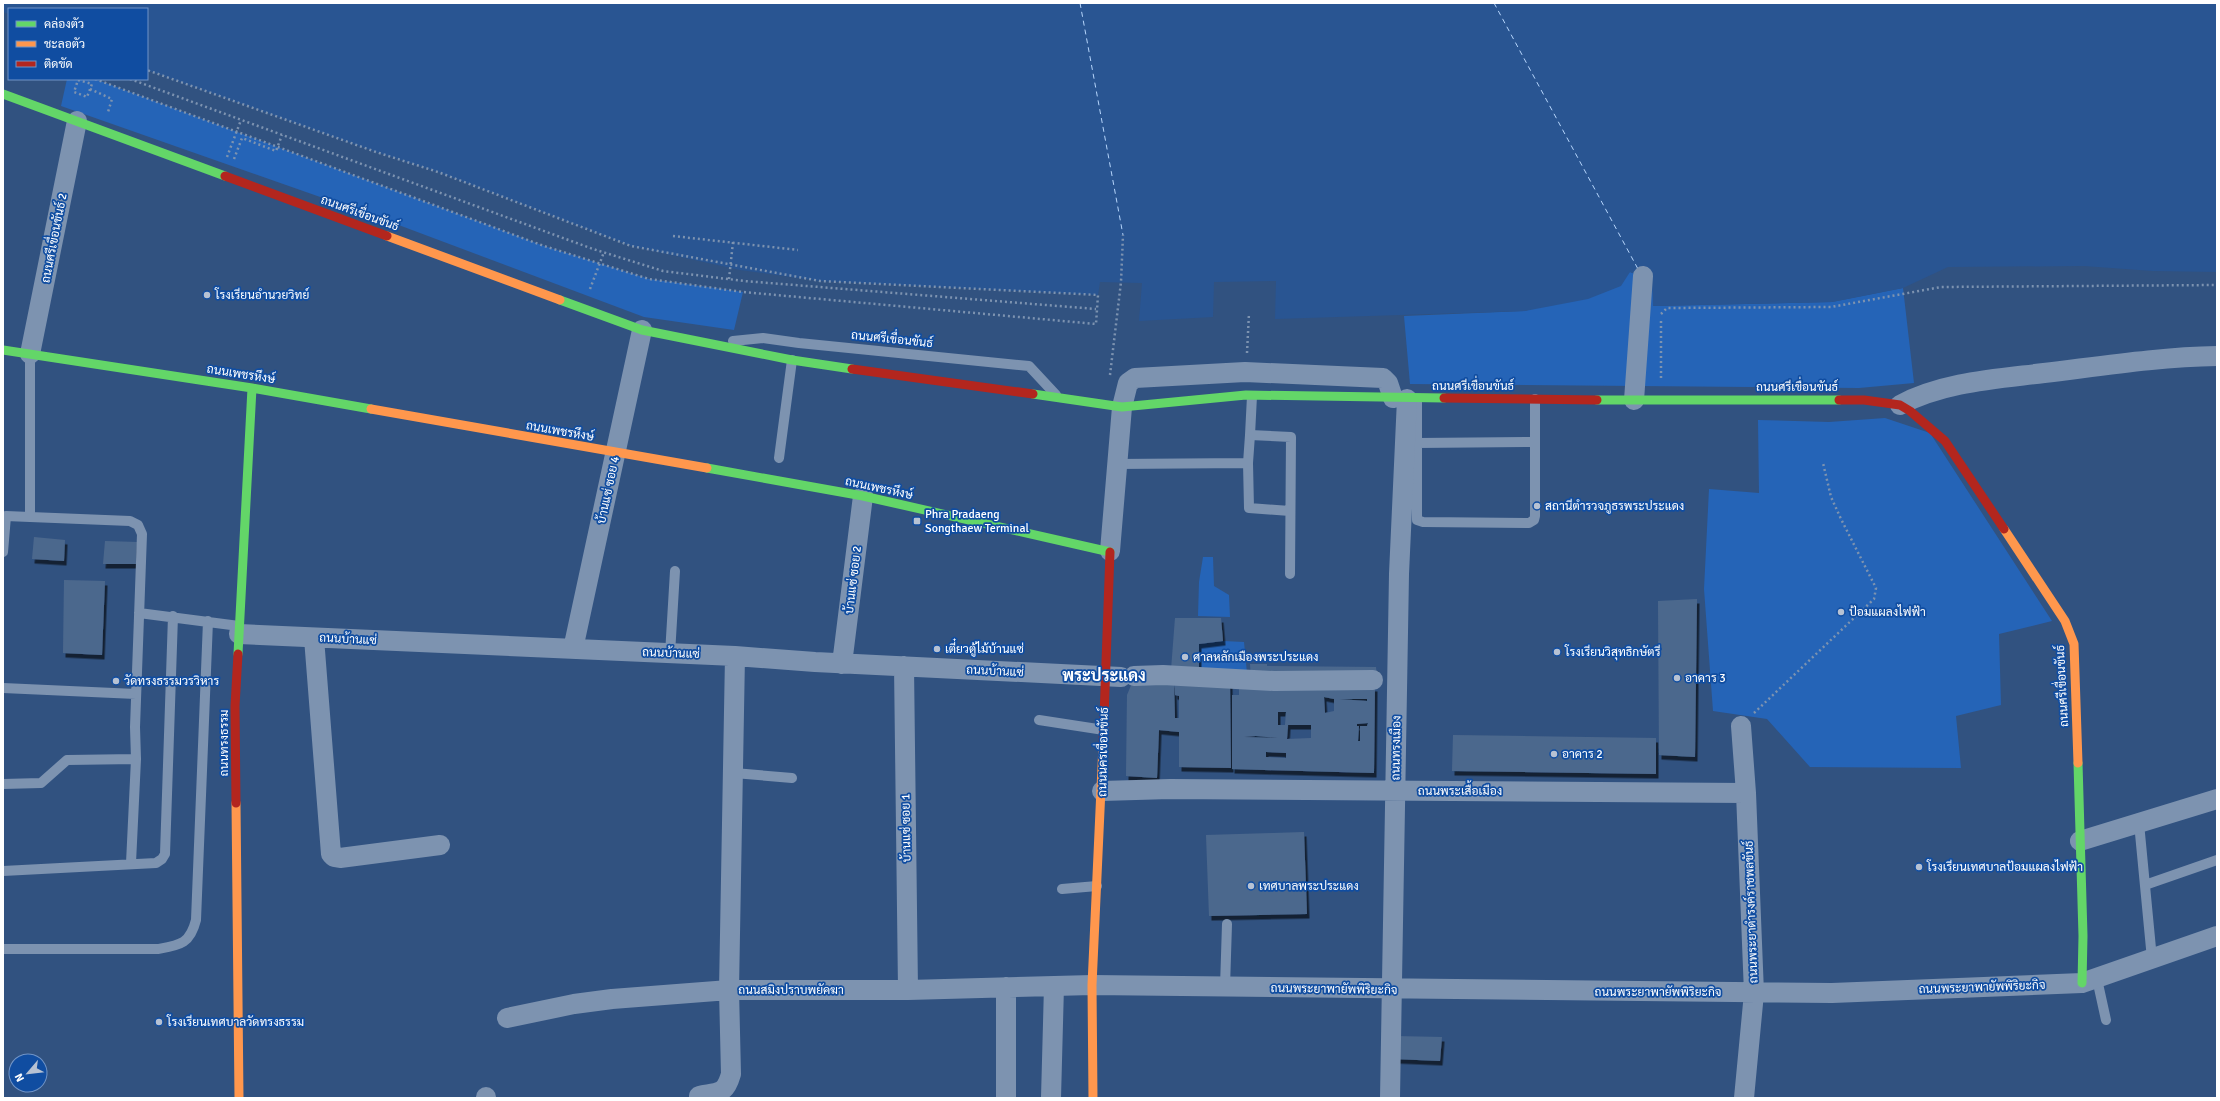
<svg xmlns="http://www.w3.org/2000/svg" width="2220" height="1101" font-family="Signika,Sarabun,sans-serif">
<defs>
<filter id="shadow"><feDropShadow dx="2.5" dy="4.5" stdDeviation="0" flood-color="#0009"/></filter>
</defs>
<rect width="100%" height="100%" fill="#315280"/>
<path fill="#2564b7" d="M67,79H95L544,246L649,279L743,292L734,330L644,317L380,218L61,106Z
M1630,272L1652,280L1654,306L1832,302L1903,288L1914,383L1859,388L1410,384L1404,316L1525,311Z
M1885,418L1930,433L2052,621L1999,634L2001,705L1956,716L1961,768L1810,767L1767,719L1713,711L1704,589L1709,489L1759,493L1758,420L1829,422Z
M1203,557H1213L1214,586L1229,595L1230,617L1198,616L1199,582Z
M1223,641L1244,642L1247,673L1199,670V644Z"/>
<path fill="#295592" d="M3,3H2217V272L2153,271L2084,266L1948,267L1903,288L1832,302L1653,306L1652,280L1630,272L1621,286L1588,299L1525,311L1275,319L1276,281L1214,282L1213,317L1139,321L1142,283L1100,282L1098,295L820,281L740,270L631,246L438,172L376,152L147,70V9H9V14L3,12Z"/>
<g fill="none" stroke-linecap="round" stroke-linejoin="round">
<path stroke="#b6d5fc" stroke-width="1" stroke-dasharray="5 4" stroke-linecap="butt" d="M1080,3L1123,235
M1494,3L1638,269"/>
</g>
<path fill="#4c688d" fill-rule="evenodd" filter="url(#shadow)" d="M34,537L65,540L64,561L32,559Z
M105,541L137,542L136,564H103Z
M64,580L105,581L102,655L63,653Z
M1697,599L1695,757L1659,755L1658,601Z
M1175,618H1221L1223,641L1199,644V670H1171Z
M1250,664H1267V666L1376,667L1377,678L1251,677Z
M1174,677L1230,681L1231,768L1179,767V732L1159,730L1157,778L1126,776L1127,695L1132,683H1174L1175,718H1179V696L1175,695Z
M1239,681L1375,687L1374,773L1232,769V695H1239ZM1324,697L1334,699V711L1325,713ZM1339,699H1367V701ZM1278,712H1286L1285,725H1278ZM1368,723L1367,726H1360V741H1358L1359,726H1357V724ZM1288,725H1311V738L1287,739ZM1256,736L1278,738L1244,737ZM1266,752L1286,753V758L1266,757Z
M1453,735L1656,738V774L1452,771Z
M1304,832L1307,914L1209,916L1206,835Z
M1394,1036L1442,1037L1440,1061L1394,1059Z"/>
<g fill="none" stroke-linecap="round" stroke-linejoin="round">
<path stroke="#7d93b0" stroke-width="2.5" stroke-dasharray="2 3" stroke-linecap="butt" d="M95,79L544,246L649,279L743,292L1096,324L1098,295L820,281L631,246L438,172L376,152L147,70
M130,79L593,249L663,271L744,281L1096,309
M78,80L92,84L87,97L74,92Z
M90,89L112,99L108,112
M227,157L241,120
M234,159L242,138L276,151L282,135
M673,236L798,250
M729,279L733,242
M590,289L604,252
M1661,314L1667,308L1831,307L1941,287L2217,285
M1661,321V380
M1247,353L1249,313
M1110,375L1121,282L1123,235
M1754,713L1874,599L1876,588L1841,519L1831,497L1823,463"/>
<path stroke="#7d93b0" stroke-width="10" d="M733,341L763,338L799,343L1029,366L1056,395
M30,354V517L130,521L138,525L142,534L135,727L136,759L131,863
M1252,396L1250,435L1291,437L1290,574
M1417,399V520L1423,522L1529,523L1534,520L1535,516V399
M1417,443L1535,442
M779,458L792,360
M1248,463L1250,435
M1116,464L1248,463L1249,508L1290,511
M3,552L6,516L30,517
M139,613L239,626
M670,654L675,571
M3,688L136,694
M1039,720L1104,730
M734,773L792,778
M3,784L41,783L67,760L136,759
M2139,823L2152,959
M3,871L156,863L162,859L165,854L173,616
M2145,885L2217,860
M1062,889L1097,886
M3,949H158C180,945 190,944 196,920L208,621
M2097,979L2106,1020
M1225,987L1227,924"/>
<path stroke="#7d93b0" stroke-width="20" d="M30,354L77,121
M1634,400L1643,276
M1900,405C1943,382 1996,379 2044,373C2102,366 2159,357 2217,356
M1110,551L1122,407L1128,383L1135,378L1245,372L1383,378L1388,383L1393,398
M239,634L735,656L815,662L1121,677
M314,638L331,854L334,857L340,858L440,845
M573,649L642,330
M735,656L729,990H908L1092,985L1832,993L2082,983L2217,936
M842,664L863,496
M904,666L908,990
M1134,676L1163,675L1274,681L1373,680
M1741,726L1746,793L1754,993L1744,1098
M1102,791L1170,789L1746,793
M2080,841L2217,799
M1006,987V1098
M507,1018L574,1004L612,999L729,990L731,1074C725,1095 719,1092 699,1096
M486,1098V1097
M1051,1098L1054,986
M1390,1098L1399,574L1407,399"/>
<path stroke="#63d668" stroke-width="9" d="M3,94L225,176
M560,300L642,330L792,360L852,369
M3,350L252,388L371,409
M1033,394L1122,407L1246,395L1444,398
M1597,400H1839
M707,468L863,496L1110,552
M238,654L252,388
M2078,763L2083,936L2082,983"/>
<path stroke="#ff974d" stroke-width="9" d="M387,236L560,300
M371,409L707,468
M2004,529L2065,621L2074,644L2078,763
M236,803L239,1098
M1093,1098L1092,985L1103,745"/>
<path stroke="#b3261e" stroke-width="9" d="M225,176L387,236
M852,369L1033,394
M1444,398L1597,400
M1839,400H1864L1900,405L1910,411L1945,441L2004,529
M1103,745L1110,552
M236,803L235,706L238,654"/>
</g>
<g fill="#b7c2d3" stroke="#104da1" stroke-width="1.5">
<circle cx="207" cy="295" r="4"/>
<circle cx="1537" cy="506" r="4"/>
<rect x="913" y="517" width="8" height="8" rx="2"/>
<circle cx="1841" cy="612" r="4"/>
<circle cx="937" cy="649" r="4"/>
<circle cx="1557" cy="652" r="4"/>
<circle cx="1185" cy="657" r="4"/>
<circle cx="1677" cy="678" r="4"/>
<circle cx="116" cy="681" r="4"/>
<circle cx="1554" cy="754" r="4"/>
<circle cx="1919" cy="867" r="4"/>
<circle cx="1251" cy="886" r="4"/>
<circle cx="159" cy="1022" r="4"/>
</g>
<g text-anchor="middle" stroke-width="3.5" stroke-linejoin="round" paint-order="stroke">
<g font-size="12" fill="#fff" stroke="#104da1">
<text transform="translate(360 213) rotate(20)" y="4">ถนนศรีเขื่อนขันธ์</text>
<text transform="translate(54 238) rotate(-79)" y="4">ถนนศรีเขื่อนขันธ์ 2</text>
<text transform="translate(892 339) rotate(6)" y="4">ถนนศรีเขื่อนขันธ์</text>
<text transform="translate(241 374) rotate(9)" y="4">ถนนเพชรหึงษ์</text>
<text x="1473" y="390">ถนนศรีเขื่อนขันธ์</text>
<text x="1797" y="391">ถนนศรีเขื่อนขันธ์</text>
<text transform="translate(560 431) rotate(10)" y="4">ถนนเพชรหึงษ์</text>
<text transform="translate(879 488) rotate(12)" y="4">ถนนเพชรหึงษ์</text>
<text transform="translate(608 490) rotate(-78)" y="4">บ้านแซ่ ซอย 4</text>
<text transform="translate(853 580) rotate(-83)" y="4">บ้านแซ่ ซอย 2</text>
<text transform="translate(348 639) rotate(3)" y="4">ถนนบ้านแซ่</text>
<text transform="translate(671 653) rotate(2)" y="4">ถนนบ้านแซ่</text>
<text transform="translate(995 671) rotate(3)" y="4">ถนนบ้านแซ่</text>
<text transform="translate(2062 686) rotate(-93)" y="4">ถนนศรีเขื่อนขันธ์</text>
<text transform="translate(224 743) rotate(-90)" y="4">ถนนทรงธรรม</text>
<text transform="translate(1396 748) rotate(-89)" y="4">ถนนทรงเมือง</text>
<text transform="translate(1103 752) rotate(-89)" y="4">ถนนนครเขื่อนขันธ์</text>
<text x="1460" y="795">ถนนพระเสื้อเมือง</text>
<text transform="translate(906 828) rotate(-91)" y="4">บ้านแซ่ ซอย 1</text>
<text transform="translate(1751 912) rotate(-92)" y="4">ถนนพระยาดำรงค์ราชพลขันธ์</text>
<text transform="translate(1982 987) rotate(-2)" y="4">ถนนพระยาพายัพพิริยะกิจ</text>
<text transform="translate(1334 989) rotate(1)" y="4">ถนนพระยาพายัพพิริยะกิจ</text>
<text x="791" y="994">ถนนสมิงปราบพยัคฆา</text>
<text x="1658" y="996">ถนนพระยาพายัพพิริยะกิจ</text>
</g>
<g font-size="12" fill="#fff" stroke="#104da1" text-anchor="start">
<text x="215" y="299">โรงเรียนอำนวยวิทย์</text>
<text x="1545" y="510">สถานีตำรวจภูธรพระประแดง</text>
<text x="925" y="518">Phra Pradaeng<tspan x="925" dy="14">Songthaew Terminal</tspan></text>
<text x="1849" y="616">ป้อมแผลงไฟฟ้า</text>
<text x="945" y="653">เตี๋ยวตู้ไม้บ้านแซ่</text>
<text x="1565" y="656">โรงเรียนวิสุทธิกษัตรี</text>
<text x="1193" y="661">ศาลหลักเมืองพระประแดง</text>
<text x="1685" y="682">อาคาร 3</text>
<text x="124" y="685">วัดทรงธรรมวรวิหาร</text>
<text x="1562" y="758">อาคาร 2</text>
<text x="1927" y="871">โรงเรียนเทศบาลป้อมแผลงไฟฟ้า</text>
<text x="1259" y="890">เทศบาลพระประแดง</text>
<text x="167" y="1026">โรงเรียนเทศบาลวัดทรงธรรม</text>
</g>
<g font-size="16" font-weight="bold" fill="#fff" stroke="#104da1">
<text x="1104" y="681">พระประแดง</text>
</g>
</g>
<rect width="2220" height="1101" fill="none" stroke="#ffffff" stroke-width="8"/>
<rect x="8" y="8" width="140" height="72" fill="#104da1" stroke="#7094c7"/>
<rect x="16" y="21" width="20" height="6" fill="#63d668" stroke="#7094c7"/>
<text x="44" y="28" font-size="12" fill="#ffffff">คล่องตัว</text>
<rect x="16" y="41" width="20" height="6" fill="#ff974d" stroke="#7094c7"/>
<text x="44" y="48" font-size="12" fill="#ffffff">ชะลอตัว</text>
<rect x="16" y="61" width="20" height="6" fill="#b3261e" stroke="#7094c7"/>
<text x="44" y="68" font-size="12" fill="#ffffff">ติดขัด</text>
<g transform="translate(28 1073) rotate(242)"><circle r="19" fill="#104da1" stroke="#7094c7"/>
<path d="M0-3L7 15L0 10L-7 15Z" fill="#b7c2d3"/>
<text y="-6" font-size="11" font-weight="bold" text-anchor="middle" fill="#ffffff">N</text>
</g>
</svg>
